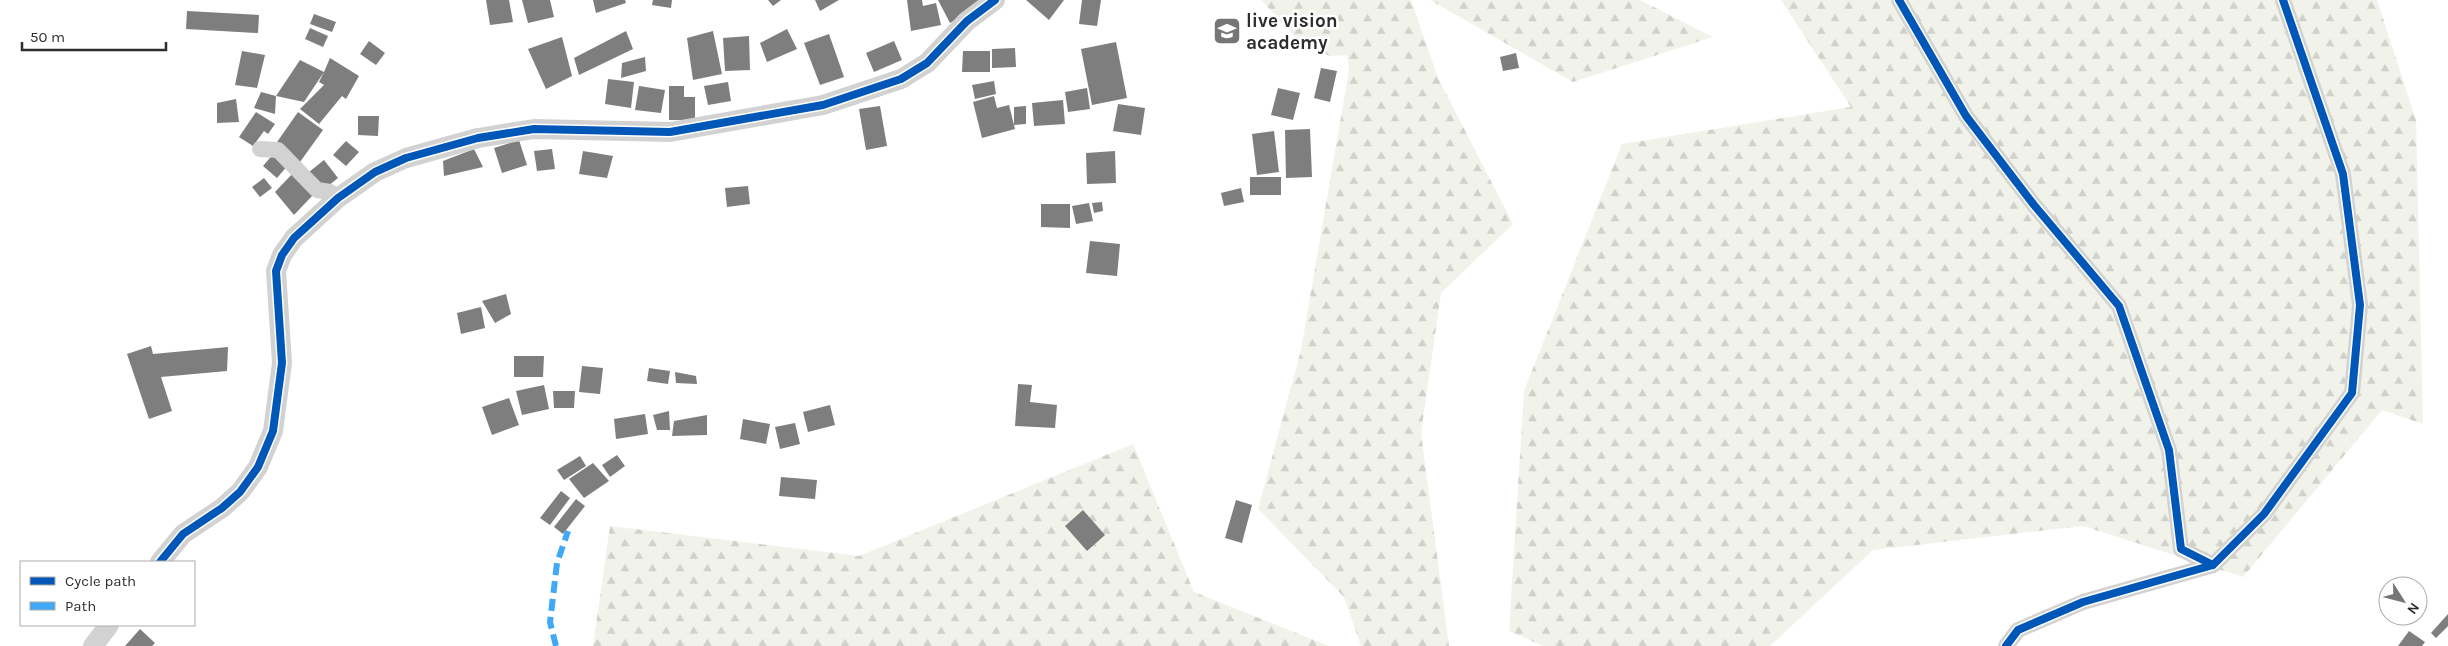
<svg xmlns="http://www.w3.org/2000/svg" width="2448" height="646" font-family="Karla,sans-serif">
<defs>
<pattern id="forest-firs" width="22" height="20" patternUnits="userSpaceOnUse" patternTransform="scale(1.25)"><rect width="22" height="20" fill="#f1f3eb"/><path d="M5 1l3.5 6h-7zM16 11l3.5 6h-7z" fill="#cfd1ca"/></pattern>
</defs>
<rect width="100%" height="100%" fill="#fff"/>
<path fill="url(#forest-firs)" d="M1261,0H1411L1438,78L1513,224L1441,293L1421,433L1449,646H1361L1344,597L1258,509L1301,350L1349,70L1347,55L1329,56L1294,36Z
M1430,0H1640L1713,37L1573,82Z
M1781,0H2377L2416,120L2423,424L2382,410L2243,577L2083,526L1873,550L1770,646H1543L1509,631L1524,391L1622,144L1851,107Z
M1133,444L1194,592L1329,646H593L610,526L859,556Z"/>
<path fill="#7e7e7e" d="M486,0H509L513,22L490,25Z
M522,0H550L554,17L528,23Z
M593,0H625L626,3L596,13Z
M653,0H672L671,8L652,5Z
M768,0H781L773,6Z
M815,0H839L820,11Z
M907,0H922L923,6L936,3L941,25L911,31Z
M938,0H985L986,3L950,23Z
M1026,0H1064L1049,20Z
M1082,0H1101L1097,26L1079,24Z
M187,11L259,15L258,33L186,29Z
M314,14L336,22L332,32L310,24Z
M310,28L328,36L323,47L305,39Z
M787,29L797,49L767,62L760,43Z
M626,31L633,49L579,75L574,58Z
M713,31L722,74L693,80L687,38Z
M829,34L844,77L820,85L804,43Z
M749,36L750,70L725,71L723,38Z
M562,37L572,76L546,89L528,49Z
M369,41L385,53L376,65L360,54Z
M894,41L902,60L874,72L866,53Z
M1116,42L1127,98L1092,105L1081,49Z
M1015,48L1016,67L992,68V49Z
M242,51L265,55L257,88L235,85Z
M963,51H990V72H962Z
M1516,53L1519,68L1503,71L1500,57Z
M645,57L646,71L621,78L622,63Z
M330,58L359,76L346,99L342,96L319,124L300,109L324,85L319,82L324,72L304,102L276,96L300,60L324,72Z
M1321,68L1337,71L1330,102L1314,98Z
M608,79L634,82L631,108L605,104Z
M994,81L996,94L975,99L972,85Z
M728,82L731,101L708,105L704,86Z
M639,86L665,90L661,113L635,110Z
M669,86H684V97H695V120H669Z
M1087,88L1090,109L1068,112L1065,92Z
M1278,88L1300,93L1293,120L1271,115Z
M261,92L276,96L275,114L254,108Z
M994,96L997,108L1009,105L1015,129L982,138L973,102Z
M236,99L239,122L217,123V103Z
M1063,100L1065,124L1034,126L1032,103Z
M1118,104L1145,108L1141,135L1113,131Z
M880,106L887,146L866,150L859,109Z
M1026,106V124L1014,125V107Z
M256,112L275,124L268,134L264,131L253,146L239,137Z
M298,112L323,130L300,162L275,145Z
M358,116H379L378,136L358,135Z
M1310,129L1312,177L1286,178L1285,130Z
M1274,131L1279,172L1257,175L1252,134Z
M519,140L527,165L502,173L494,148Z
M346,141L359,152L346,166L333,155Z
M474,149L483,167L444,176L443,161Z
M552,149L555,169L537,171L534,151Z
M583,151L613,156L607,178L579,174Z
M1115,151L1116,183L1087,184L1086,153Z
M275,152L289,164L277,178L263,166Z
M324,160L338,178L323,190L309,172Z
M294,172L313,195L294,215L275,192Z
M1250,177H1281V195H1250Z
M264,178L272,188L260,197L252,187Z
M748,186L750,204L727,207L725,188Z
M1241,188L1244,202L1224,206L1221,193Z
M1102,202L1103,211L1094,213L1092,203Z
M1089,203L1093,221L1076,224L1072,206Z
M1041,204H1070V228L1041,227Z
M1090,241L1120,244L1117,276L1086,273Z
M506,294L511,314L495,323L482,301Z
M481,307L485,328L461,334L457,313Z
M151,346L153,354L228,347L227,371L161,377L172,411L149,419L127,354Z
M514,356H544L543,377H514Z
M582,366L603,368L600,394L579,392Z
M649,368L670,371L668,384L647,381Z
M675,372L696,376L697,384L676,383Z
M1018,384L1032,385L1030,402L1057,405L1055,428L1015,426Z
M544,385L549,409L522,415L516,391Z
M553,391H575L574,408H554Z
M509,398L519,425L492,435L482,407Z
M830,405L835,425L808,432L803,412Z
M669,411L670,430H657L653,415Z
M645,414L648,434L616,439L614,419Z
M707,415V435L672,436L674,421Z
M743,419L770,424L766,444L740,439Z
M795,423L800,444L780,449L775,427Z
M617,455L625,466L610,477L602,465Z
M580,456L586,466L564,480L557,470Z
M593,463L609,481L584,498L569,479Z
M781,477L817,480L815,499L779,496Z
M561,491L570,498L550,525L540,518Z
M576,499L585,506L563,534L554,527Z
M1236,500L1252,505L1242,543L1225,538Z
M1083,510L1105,535L1087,551L1065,526Z
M2448,614V626L2436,638L2431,633Z
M140,629L155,643L152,646H125Z
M2409,631L2425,642L2422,646H2398Z"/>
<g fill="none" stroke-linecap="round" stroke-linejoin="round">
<path stroke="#d2d2d2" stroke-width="16" d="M1899,0L1966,116L2034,205L2119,306L2169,450L2181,549L2213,565
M260,149L278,150L317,190L330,192L338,198
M2006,646L2018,630L2083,602L2213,565L2264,514L2352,393L2360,305L2343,174L2283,0"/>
<path stroke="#d2d2d2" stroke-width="20" d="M160,562L183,534L222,508L240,492L258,467L273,431L282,363L276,271L282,255L294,238L338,198L375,172L406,158L478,138L534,129L670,132L823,105L901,79L927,63L967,21L995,0
M93,646L109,625"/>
<path stroke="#3fa9f5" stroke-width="6" stroke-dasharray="12 6" stroke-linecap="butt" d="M556,646L550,622L557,563L568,531"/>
<g stroke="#fff" stroke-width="11">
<path id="cycleway" d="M1899,0L1966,116L2034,205L2119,306L2169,450L2181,549L2213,565
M160,562L183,534L222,508L240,492L258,467L273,431L282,363L276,271L282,255L294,238L338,198L375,172L406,158L478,138L534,129L670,132L823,105L901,79L927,63L967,21L995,0
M2006,646L2018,630L2083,602L2213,565L2264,514L2352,393L2360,305L2343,174L2283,0"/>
</g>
<use href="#cycleway" stroke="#0057b8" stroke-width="8"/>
</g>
<defs>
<g id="school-square" transform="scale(1.4375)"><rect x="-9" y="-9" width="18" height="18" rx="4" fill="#767676" stroke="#fff"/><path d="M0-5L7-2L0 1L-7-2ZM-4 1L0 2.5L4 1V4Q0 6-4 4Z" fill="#fff"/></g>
</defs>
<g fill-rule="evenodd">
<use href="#school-square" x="1227" y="31"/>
</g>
<g text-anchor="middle" stroke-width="5" stroke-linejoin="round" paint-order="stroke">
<g font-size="19" font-weight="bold" fill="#2d2d2d" stroke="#fff" text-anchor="start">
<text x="1246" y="27">live vision<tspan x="1246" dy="22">academy</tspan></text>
</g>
</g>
<rect x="20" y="561" width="175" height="65" fill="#ffffff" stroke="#ababab"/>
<rect x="30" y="577" width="25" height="8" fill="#0057b8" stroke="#ababab"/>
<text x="65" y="586" font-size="15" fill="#2d2d2d">Cycle path</text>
<rect x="30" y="602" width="25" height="8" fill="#3fa9f5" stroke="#ababab"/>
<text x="65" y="611" font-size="15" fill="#2d2d2d">Path</text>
<g transform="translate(2403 601) rotate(126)"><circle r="24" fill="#ffffff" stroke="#ababab"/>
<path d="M0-4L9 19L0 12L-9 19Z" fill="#767676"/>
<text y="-8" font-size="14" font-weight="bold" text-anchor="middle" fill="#2d2d2d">N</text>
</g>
<path d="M22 42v8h144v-8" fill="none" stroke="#2d2d2d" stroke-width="2.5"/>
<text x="30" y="42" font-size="15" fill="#2d2d2d" stroke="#ffffff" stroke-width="4" paint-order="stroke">50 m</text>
</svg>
